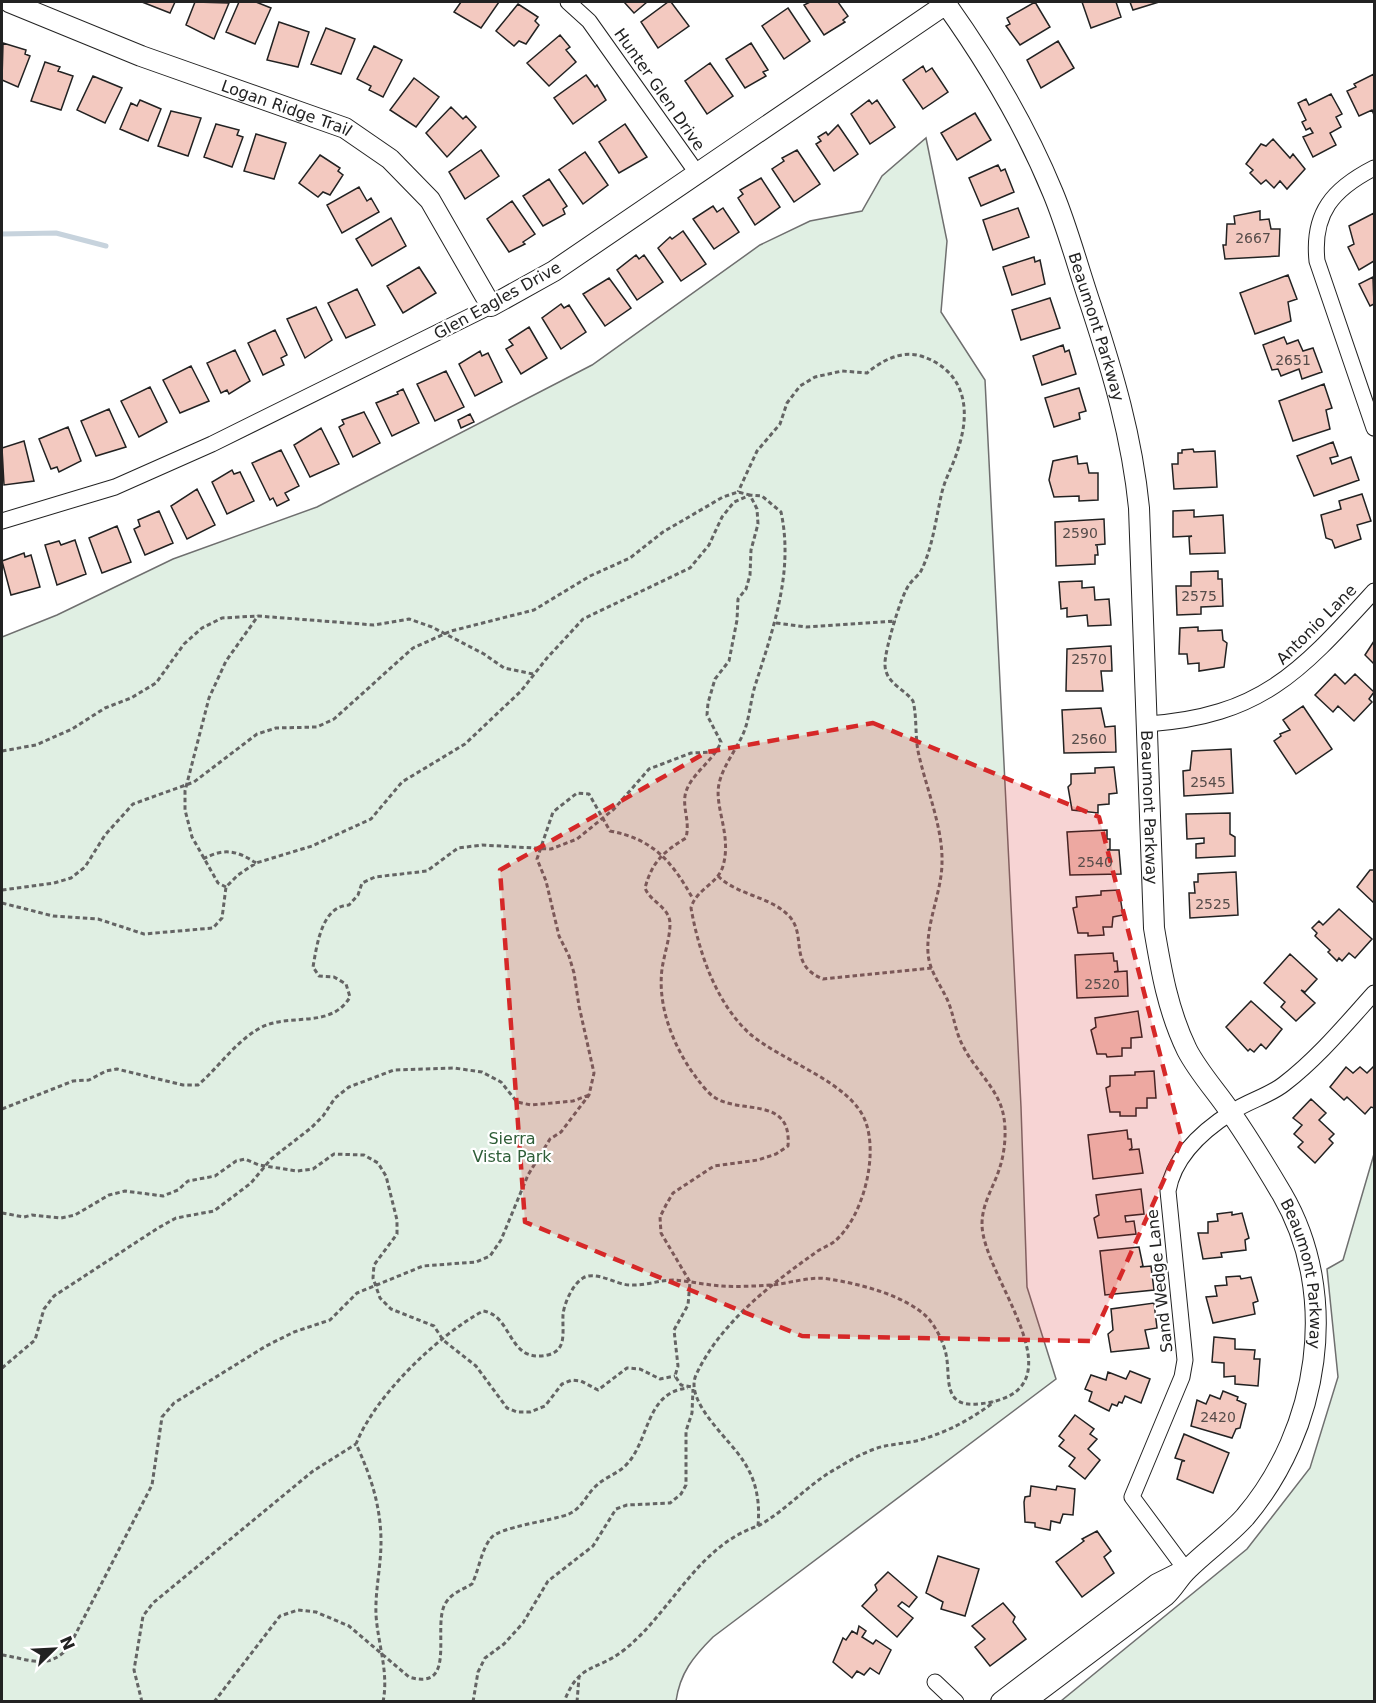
<svg xmlns="http://www.w3.org/2000/svg" width="1376" height="1703" font-family="'DejaVu Sans',sans-serif">
<rect width="100%" height="100%" fill="#fff"/>
<path fill="#e0efe3" stroke="#6f6f6f" stroke-width="1.5" d="M926,138L947,241L941,312L985,380L1021,1107L1027,1287L1056,1379L713,1637C693,1657 680,1673 676,1701H2V637L57,615L173,559L317,507L592,365L760,245L810,221L862,211L882,176Z
M1374,1154V1701H1061L1247,1549L1310,1468L1338,1377L1327,1269L1343,1260Z"/>
<g fill="none" stroke-linecap="round" stroke-linejoin="round">
<path stroke="#c7d3dd" stroke-width="5" d="M2,234L56,233L106,246"/>
</g>
<path fill="#f3c9c0" stroke="#222" stroke-width="1.5" d="M142,2H175L170,13Z
M195,2L229,3L214,39L186,25Z
M239,2H256L271,8L255,44L226,32Z
M461,2H499L481,28L454,12Z
M624,2H647L634,13Z
M668,2H671L689,26L658,48L641,22Z
M810,2H838L848,16L843,20L845,22L824,35L804,5Z
M1035,2L1050,27L1020,45L1006,26L1010,24L1007,18Z
M1082,2H1116L1121,17L1091,28Z
M1130,2H1159L1133,10Z
M518,4L538,17L535,21L539,25L526,44L519,41L514,46L496,31Z
M788,8L810,41L784,59L762,26Z
M279,22L309,32L298,67L267,60Z
M326,28L355,39L341,74L311,64Z
M560,35L570,47L566,50L576,62L549,86L527,63Z
M1058,41L1074,68L1041,88L1027,60Z
M3,43L26,50L25,54L30,56L18,87L2,80Z
M751,43L768,70L763,72L766,76L745,88L726,59Z
M374,46L402,60L383,97L369,90L371,86L357,79Z
M45,62L60,67L58,71L73,76L61,110L31,101Z
M710,63L733,96L707,114L685,81Z
M923,66L926,72L932,68L948,92L923,109L903,80Z
M1374,74V115L1372,110L1359,116L1347,91L1356,87L1354,84Z
M586,75L595,87L597,85L606,100L573,124L554,98Z
M93,76L122,88L105,123L77,110Z
M414,78L439,97L416,127L390,110Z
M1331,94L1342,114L1336,117L1341,127L1330,133L1336,145L1313,157L1303,137L1313,133L1310,128L1306,130L1302,122L1306,120L1298,103L1306,99L1309,105Z
M140,100L161,109L148,141L120,129L131,103L137,106Z
M869,100L872,104L877,100L895,127L870,144L851,114Z
M451,107L463,119L466,116L476,127L447,157L426,133Z
M171,111L201,118L188,156L158,146Z
M975,113L991,140L957,160L941,133Z
M216,124L239,130L237,135L243,137L232,167L204,157Z
M625,124L647,157L619,173L599,142Z
M838,125L858,154L834,171L816,144L821,141L818,137L826,132L828,135Z
M256,134L286,143L274,179L244,171Z
M1273,139L1290,158L1293,154L1305,169L1287,189L1280,181L1274,188L1266,180L1261,184L1250,173L1253,170L1246,164L1261,144L1266,146Z
M481,150L499,176L465,199L449,172Z
M797,150L820,184L794,202L772,169L784,161L782,158Z
M585,152L608,185L583,204L559,170Z
M320,155L340,168L338,171L343,175L330,195L323,192L318,197L299,183Z
M998,165L1001,171L1005,169L1014,192L981,206L969,178Z
M761,178L780,207L755,225L738,198L743,194L740,190Z
M549,179L567,206L563,209L565,214L543,226L523,196Z
M359,187L367,201L371,198L379,212L342,233L327,205Z
M512,201L535,234L523,242L525,244L509,252L487,219Z
M713,206L717,212L723,208L739,232L714,249L693,219Z
M1018,208L1029,237L993,250L983,220Z
M1260,211V220L1269,219L1271,229H1280L1279,256L1225,259L1223,245H1226L1227,224H1235L1234,216Z
M1374,213V261L1359,270L1348,247L1354,244L1349,226Z
M391,218L406,246L372,266L356,239Z
M683,231L706,264L681,281L658,248L670,237L672,239Z
M636,255L639,259L644,255L663,282L637,300L617,270Z
M1034,257L1035,262L1040,260L1045,284L1012,295L1003,267Z
M419,267L436,293L403,313L387,286Z
M1288,275L1297,299L1288,302L1291,321L1255,334L1240,293Z
M1373,277L1374,304L1370,306L1359,284Z
M609,278L631,308L605,326L583,294Z
M357,289L375,325L346,338L328,303Z
M1050,298L1060,328L1021,340L1012,310Z
M561,304L564,308L569,305L586,332L561,349L542,318Z
M316,307L332,340L305,358L287,319Z
M529,327L547,358L521,374L506,349L513,345L509,340Z
M275,330L287,355L281,358L284,365L263,375L248,343Z
M1284,337L1287,344L1298,340L1303,351L1313,348L1322,372L1302,379L1299,369L1281,376L1278,369L1272,370L1263,345Z
M1063,345L1065,352L1069,350L1076,374L1042,385L1033,356Z
M235,350L250,381L229,394L227,390L221,393L207,363Z
M480,351L482,356L488,353L502,382L475,396L459,364Z
M191,366L209,401L180,413L163,380Z
M446,371L464,407L435,421L417,384Z
M1324,384L1332,408L1326,410L1330,429L1293,441L1279,401Z
M150,387L167,422L139,437L121,401Z
M1079,388L1086,411L1079,413L1080,419L1054,427L1045,398Z
M403,389L419,423L392,436L376,403L398,394L397,392Z
M109,409L126,447L96,456L81,421Z
M364,412L380,443L353,457L339,427L344,424L342,420Z
M470,414L474,422L461,428L458,420Z
M68,427L81,461L59,472L57,467L51,469L39,439Z
M321,428L339,464L310,477L294,445Z
M24,441L34,481L4,485L2,448Z
M1333,442L1338,456L1330,458L1332,464L1351,457L1359,480L1314,496L1297,456Z
M1193,449L1194,452L1215,451L1217,487L1174,489L1172,464H1178V453H1182V450Z
M281,450L299,486L285,493L289,500L277,506L273,498L270,500L252,463Z
M1077,456L1078,464L1087,463L1089,473H1098V500L1079,501V496L1054,497L1049,480L1053,461Z
M232,470L234,474L240,472L254,501L227,514L212,482Z
M197,489L215,525L187,539L171,506Z
M1362,494L1371,521L1357,525L1361,539L1335,548L1332,540L1326,538L1321,515L1341,509L1339,501Z
M1194,510V517L1223,515L1225,553L1190,554L1189,537L1192,536L1173,537V511Z
M159,511L173,543L145,555L134,529L140,526L138,520Z
M1104,519L1105,544L1095,545H1097L1098,555H1095V564L1056,566L1055,522Z
M117,526L131,562L102,573L89,538Z
M75,540L86,574L57,585L45,545L59,541L61,545Z
M24,553L25,557L31,555L40,587L11,595L2,561Z
M1218,571V579H1222L1223,606L1201,607V614L1177,615L1176,586H1191V572Z
M1082,581V588L1094,587L1095,600L1109,599L1111,625L1088,626L1087,615L1067,617V608L1061,609L1059,582Z
M1198,627V631L1222,630L1223,640L1227,643L1224,667L1199,671V663L1188,664L1187,654H1179L1180,628Z
M1374,641V664L1365,655Z
M1111,646L1112,671H1101L1103,691H1066L1067,649Z
M1335,674L1345,684L1355,674L1374,692L1369,699L1372,702L1354,721L1338,706L1333,712L1315,695Z
M1303,706L1332,749L1296,774L1274,741L1281,736L1280,734L1290,730L1283,720Z
M1101,708L1105,727L1115,726L1116,752L1064,753L1062,710Z
M1231,749L1233,793L1184,796L1183,771L1190,770L1192,751Z
M1114,767L1117,793L1109,794V804L1098,805V813L1072,810L1068,787L1071,784V774L1095,773V768Z
M1230,813V834L1235,837V856L1196,858V844L1204,843V838L1187,839L1186,814Z
M1107,830V839H1110V849L1107,850H1119L1121,874L1070,875L1067,832Z
M1370,870H1374V903L1357,887Z
M1236,872L1238,915L1190,918L1189,893H1195L1194,882H1198V874Z
M1119,890L1123,915L1113,917L1112,927H1103L1104,935L1088,936V933H1078L1073,908L1077,907L1076,897L1101,895V891Z
M1339,909L1372,939L1355,958L1349,953L1342,961L1339,958L1337,961L1328,952L1330,950L1315,936L1317,933L1312,928L1319,921L1323,925Z
M1113,953L1114,961H1117L1118,971L1114,972L1127,971L1128,996L1077,998L1075,955Z
M1290,954L1317,979L1305,992L1301,990L1315,1003L1296,1021L1281,1007L1285,1002L1264,983Z
M1251,1001L1282,1029L1266,1049L1261,1044L1254,1052L1250,1049L1248,1051L1226,1027Z
M1138,1011L1142,1037L1131,1038V1048H1122V1056L1107,1057L1106,1054H1097L1091,1030L1096,1027L1095,1018Z
M1346,1067L1353,1073L1360,1067L1367,1073L1373,1067L1374,1069V1108L1371,1107L1365,1114L1347,1097L1344,1100L1330,1087Z
M1154,1071L1156,1098H1147V1108H1136V1116H1120V1112H1110L1106,1088L1110,1086V1076L1135,1075V1072Z
M1311,1099L1326,1113L1319,1120L1334,1134L1329,1139L1333,1143L1315,1163L1298,1147L1303,1142L1294,1134L1302,1125L1293,1118Z
M1127,1130L1128,1139H1131L1132,1148L1129,1150L1139,1149L1143,1173L1093,1179L1088,1135Z
M1141,1189L1144,1214L1125,1216L1126,1222L1134,1221L1136,1234L1098,1238L1094,1218L1099,1215L1096,1195Z
M1232,1212V1215L1242,1213L1249,1238L1245,1240L1246,1250L1221,1253L1222,1257L1203,1259L1198,1233H1208V1222L1218,1221L1217,1214Z
M1139,1247L1143,1266L1140,1267L1151,1266L1154,1290L1105,1295L1100,1251Z
M1240,1276L1241,1279L1251,1277L1258,1301L1253,1303L1255,1314L1213,1323L1206,1297L1217,1296L1215,1286L1227,1285L1226,1277Z
M1154,1303L1157,1328L1145,1330L1149,1348L1111,1352L1108,1334L1113,1330L1111,1309Z
M1214,1337L1235,1339V1349L1255,1350L1254,1359H1260L1258,1386L1235,1384V1376L1224,1377V1363L1212,1362Z
M1130,1371L1150,1379L1141,1403L1125,1396L1122,1403L1119,1402L1117,1406L1112,1404L1109,1411L1089,1401L1092,1392L1085,1389L1091,1375L1106,1380L1108,1372L1126,1379Z
M1223,1391L1238,1397L1237,1400L1246,1404L1240,1428L1236,1429L1232,1438L1191,1426L1197,1400L1206,1404L1210,1395L1220,1399Z
M1075,1415L1094,1429L1090,1434L1097,1439L1088,1449L1100,1460L1085,1479L1069,1466L1075,1458L1059,1446L1064,1440L1059,1436Z
M1184,1434L1229,1453L1213,1493L1177,1479L1182,1461H1185L1175,1458Z
M1031,1486L1056,1490L1057,1486L1075,1489L1073,1515L1063,1514L1060,1523L1051,1521L1050,1530L1035,1527V1523L1025,1522L1024,1502L1025,1497L1030,1496Z
M1097,1531L1111,1551L1104,1557L1114,1573L1082,1597L1056,1562L1084,1541L1082,1539Z
M938,1556L979,1569L965,1616L941,1609L943,1602L926,1593Z
M888,1572L917,1597L909,1607L902,1602L898,1606L913,1618L897,1637L862,1606L877,1590L875,1585Z
M1003,1603L1015,1617L1013,1622L1026,1639L990,1666L975,1647L985,1639L972,1626Z
M859,1626L866,1631L862,1637L873,1644L876,1640L891,1650L879,1674L870,1668L864,1675L857,1671L852,1678L833,1662L843,1638L846,1640L852,1631L857,1634Z"/>
<g fill="none" stroke-linecap="round" stroke-linejoin="round">
<g stroke="#222" stroke-width="17">
<path id="minor" d="M568,2L589,21L697,173
M1374,168C1333,189 1312,213 1317,261L1374,428
M2,521L115,487L212,444L491,306
M1148,724C1262,716 1301,671 1374,591
M1186,1570L1132,1497L1182,1377L1185,1360L1168,1191C1174,1156 1202,1131 1232,1112C1248,1101 1269,1096 1284,1084C1318,1058 1346,1024 1374,993
M935,1682L956,1702"/>
</g>
<g stroke="#222" stroke-width="22">
<g id="tertiary">
<path id="s1" d="M9,2L141,56L345,128L390,159L430,200L491,306L554,271L946,4C988,63 1026,127 1053,193C1068,229 1078,268 1091,306C1113,373 1132,437 1139,508L1154,928C1161,970 1168,1011 1187,1050C1199,1073 1217,1092 1231,1113C1249,1139 1266,1167 1282,1194C1341,1295 1319,1430 1245,1517C1228,1536 1206,1551 1188,1569C1179,1577 1174,1588 1165,1596L1024,1702"/>
<path d="M1001,1702L1157,1584L1183,1571"/>
</g>
</g>
<path stroke="#646464" stroke-width="3" stroke-dasharray="4.5 3" stroke-linecap="butt" d="M776,623L806,627L896,621
M2,751L36,745L72,729L105,708L131,698L156,683L184,644L202,628L222,618L258,616L374,625L409,619L432,627L484,654L504,668L533,674
M203,859C224,848 236,850 256,863
M718,876C738,896 771,896 790,917C807,937 788,965 823,979L932,968
M226,887L218,883L192,837L185,810V791L209,698L226,661L258,616
M2,890L54,883L71,878L85,867L105,835L133,804L194,782L257,734L276,728L317,727L334,719L413,648L451,631L534,610L590,576L630,558L663,532L723,497L738,492L750,495L757,509L758,524L751,550L750,575L746,589L738,599L737,620L729,661L715,679L708,703L707,715L721,742C713,762 688,776 685,796C683,810 690,821 686,838C663,852 652,862 645,888C650,902 670,907 670,924C670,938 664,955 662,969C657,1008 675,1050 698,1080C702,1085 708,1093 714,1097C740,1115 792,1095 788,1146L776,1154L758,1160L714,1166L673,1193L666,1205L660,1217L661,1233L690,1282L688,1305L674,1330L678,1366L675,1376L681,1385L693,1387
M2,903L53,916L98,919L144,934L213,928L222,918L226,887L238,875L256,863L312,846L371,819L402,782L465,744L521,691L547,658L583,619L690,568L709,545L722,517L734,502L750,495L762,496L781,512C794,572 773,629 755,686C751,699 750,713 746,726C740,746 723,764 719,784C714,807 732,835 723,866C718,884 696,889 691,908C699,953 716,1003 750,1034C783,1062 853,1083 866,1123C878,1157 863,1217 835,1241C829,1246 821,1248 815,1253C770,1285 720,1323 696,1375C684,1402 730,1439 744,1462C757,1482 760,1503 758,1526C697,1546 671,1613 624,1650C596,1672 579,1662 564,1702
M2,1109L73,1081L89,1080L106,1071L117,1069L183,1085H198C219,1067 235,1042 260,1028C290,1012 330,1030 350,997L346,984L334,977L319,976L313,967C317,944 322,906 349,905L358,895L362,883L375,877L427,871L458,848L482,845L551,849L577,839L614,809L649,769L691,753L717,752
M2,1213L24,1217L32,1215L61,1218L75,1215L109,1195L125,1191L163,1196L178,1190L188,1181L215,1176L236,1161L245,1159L259,1165L297,1171L313,1169L334,1154L364,1155L378,1163L386,1176L397,1220V1234L374,1265L373,1278L380,1298L391,1309L434,1326L443,1340L476,1366L507,1408L517,1412H530L545,1406L562,1384L572,1380L581,1381L598,1390L627,1368L640,1369L660,1379L675,1376
M2,1368L35,1340L44,1309L54,1296L158,1228L176,1218L214,1211L251,1183L271,1159L311,1128L323,1116L335,1098L349,1087L394,1070L454,1068L482,1072L501,1082L517,1102L531,1105L573,1101L589,1095
M758,1526C787,1510 809,1483 839,1467C852,1459 870,1449 885,1446C895,1444 906,1443 916,1441C946,1433 970,1420 994,1402
M2,1655C30,1659 48,1671 69,1647L152,1485L162,1417L174,1403L266,1346L294,1332L330,1320L357,1293L423,1266L476,1262L490,1256L501,1240L528,1175L550,1139L561,1132L589,1095L594,1073L579,1006L574,973L569,956L559,936L546,881L537,859L553,812L577,793L589,794L610,831C654,839 673,863 693,899
M142,1702L134,1670L143,1616L153,1603L313,1471L356,1444
M214,1702L280,1616L298,1610L316,1612L349,1626L409,1677C458,1692 432,1628 445,1604C451,1593 462,1590 472,1584C479,1570 481,1550 491,1538C499,1527 551,1521 569,1514C582,1508 585,1497 594,1488C603,1478 615,1475 624,1467C650,1444 644,1392 688,1388
M383,1702C389,1672 378,1645 376,1615C375,1590 381,1567 381,1542C381,1507 371,1476 356,1444C375,1396 437,1336 483,1311C511,1315 508,1357 539,1356C569,1355 562,1334 563,1315C564,1303 573,1284 583,1278C596,1270 616,1285 630,1285C645,1286 659,1280 673,1280C689,1281 706,1285 722,1286C738,1287 756,1286 772,1285C791,1283 810,1276 829,1279C860,1284 904,1295 927,1317C936,1327 943,1341 946,1354C951,1377 941,1408 979,1404C1089,1392 982,1278 982,1224C982,1204 993,1188 999,1170C1005,1153 1007,1130 1003,1113C997,1087 974,1069 963,1046C955,1032 954,1014 947,999C940,984 929,970 928,953C926,922 942,892 942,862C943,827 925,785 918,751C915,735 917,717 913,701C905,689 884,683 885,663C885,650 901,595 909,585C912,580 918,576 921,571C933,547 936,517 942,492C946,476 954,464 958,449C972,408 964,370 921,356C901,350 881,361 867,373L842,371L815,377L800,386L787,403L780,424L757,451L738,492
M473,1702L478,1672L485,1658L504,1644L523,1623L548,1581L593,1546L616,1509L627,1505L670,1503L681,1494L686,1485V1431L692,1413L693,1389
M577,1702L579,1677"/>
<use href="#minor" stroke="#fff" stroke-width="15"/>
<use href="#tertiary" stroke="#fff" stroke-width="20"/>
</g>
<path fill="#d62828" fill-opacity="0.2" stroke="#d62828" stroke-width="4.5" stroke-dasharray="12 8" stroke-linejoin="round" d="M873,723L1099,817L1182,1140L1091,1341L802,1336L525,1222L500,870L707,752Z"/>
<g text-anchor="middle" stroke-width="4.5" stroke-linejoin="round" paint-order="stroke">
<g font-size="14" fill="#564c4a">
<text x="1253" y="243">2667</text>
<text x="1293" y="365">2651</text>
<text x="1080" y="538">2590</text>
<text x="1199" y="601">2575</text>
<text x="1089" y="664">2570</text>
<text x="1089" y="744">2560</text>
<text x="1208" y="787">2545</text>
<text x="1095" y="867">2540</text>
<text x="1213" y="909">2525</text>
<text x="1102" y="989">2520</text>
<text x="1218" y="1422">2420</text>
</g>
<g font-size="16" fill="#222" stroke="#fff">
<text transform="translate(660 89) rotate(55)" y="6">Hunter Glen Drive</text>
<text dy="6" stroke="none"><textPath href="#s1" startOffset="297">Logan Ridge Trail</textPath></text>
<text transform="translate(497 300) rotate(-29)" y="6">Glen Eagles Drive</text>
<text dy="6" stroke="none"><textPath href="#s1" startOffset="1498">Beaumont Parkway</textPath></text>
<text transform="translate(1316 624) rotate(-45)" y="6">Antonio Lane</text>
<text dy="6" stroke="none"><textPath href="#s1" startOffset="1984">Beaumont Parkway</textPath></text>
<text dy="6" stroke="none"><textPath href="#s1" startOffset="2488">Beaumont Parkway</textPath></text>
<text transform="translate(1159 1281) rotate(-96)" y="6">Sand Wedge Lane</text>
</g>
<g font-size="16" fill="#2f5e38" stroke="#fff">
<text x="512" y="1144">Sierra<tspan x="512" dy="18">Vista Park</tspan></text>
</g>
</g>
<rect width="1376" height="1703" fill="none" stroke="#222222" stroke-width="6"/>
<g transform="translate(54 1649) rotate(66)" stroke="#ffffff" stroke-width="4.5" paint-order="stroke">
<path d="M0-4.5L10 22L0 15L-10 22Z" fill="#222222"/>
<text y="-9" font-size="16" font-weight="bold" text-anchor="middle" fill="#222222">N</text>
</g>
</svg>
